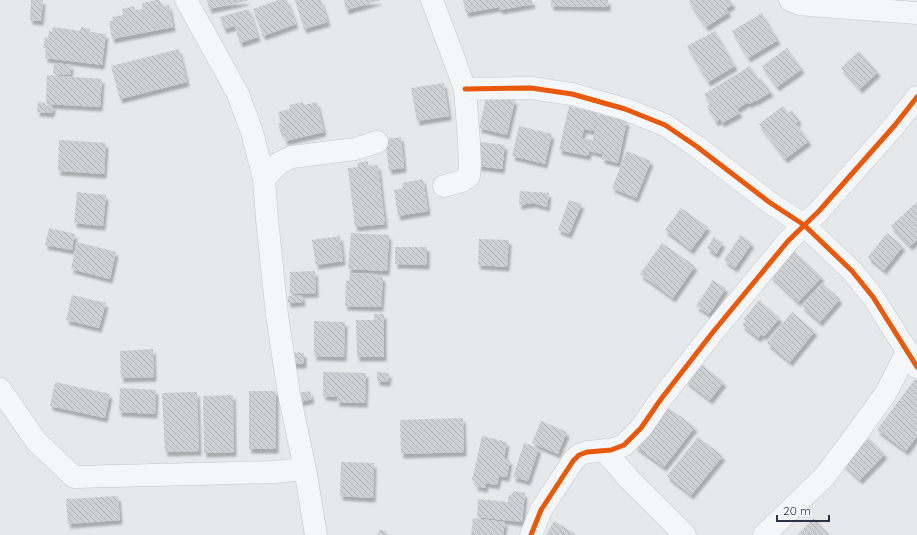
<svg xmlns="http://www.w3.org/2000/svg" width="917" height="535" font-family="Quicksand,sans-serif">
<defs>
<pattern id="building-back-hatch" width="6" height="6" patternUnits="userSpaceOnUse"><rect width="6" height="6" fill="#ced0d3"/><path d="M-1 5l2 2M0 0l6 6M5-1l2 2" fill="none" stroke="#b1b3b6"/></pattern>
<filter id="shadow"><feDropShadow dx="2.5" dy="4.5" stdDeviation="1" flood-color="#0004"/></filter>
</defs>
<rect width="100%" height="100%" fill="#e6e8ea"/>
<path fill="url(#building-back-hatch)" filter="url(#shadow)" d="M31,0H43L41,21L30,20Z
M157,0H160L162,7L169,5L173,27L112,39L109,21H113L112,17L123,15L122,9L134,6L135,10L143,9L142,3Z
M207,0H247V1L209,9Z
M278,0H287L296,24L263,36L253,9Z
M295,0H321L328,22L304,29Z
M344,0H381L346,10Z
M463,0H532L533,4L500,10L499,7L466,13Z
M551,0H608V7L551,6Z
M691,0H730L733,4L726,9L729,12L706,27L689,2Z
M249,9L258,37L240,43L235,26L224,29L220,17Z
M762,13L778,40L748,58L732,31Z
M53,27L80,31L81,27L90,29V32L106,34L102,65L45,58L46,48H43L45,37L48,38L49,31L52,32Z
M715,31L735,66L708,82L687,46Z
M787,48L802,69L777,87L762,66Z
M179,49L187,82L120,99L111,66Z
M859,51L878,72L860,89L841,68Z
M54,63L71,65L70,75L53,74Z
M750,66L758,79L761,78L771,92L756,101V100L749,104L748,102L737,109L740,113L722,123L720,119L716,122L707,106L710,104L704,94Z
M47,75L102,79L100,107L46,104Z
M444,83L449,116L417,121L411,88Z
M487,94L515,100L507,135L479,128Z
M38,102L45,103V105L53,106L52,113L37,112Z
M303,102L304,105L317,102L324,132L285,141L283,132L281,133L278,124L281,123L278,112L290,109L289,105Z
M569,106L598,113L594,131L584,129L582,138L592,140L588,156L559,150Z
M783,106L788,113L792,110L799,120L796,123L809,141L785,159L759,124Z
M599,114L627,121L618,163L602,159L603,154L590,151Z
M519,126L552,134L545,164L512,156Z
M401,137L404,168L389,170L385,139Z
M59,140L106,143L104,174L58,171Z
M480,142L505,145L502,169L478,166Z
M627,151L651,161L636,198L612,188Z
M368,161V166L378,165L385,224L355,227L348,168L358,167L357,163Z
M423,179L428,211L398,216L394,190L403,188L402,183Z
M520,191L549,193L547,207L533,203L519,205Z
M77,192L106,195L103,226L74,223Z
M569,200L582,204L569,234L558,230Z
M917,202V240L910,246L891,226Z
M681,208L708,227L691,250L665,230Z
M49,228L75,234L72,250L45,245Z
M351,233L389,235L387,271L348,269Z
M887,233L903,246L884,270L868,257Z
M741,235L752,243L735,268L724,260Z
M340,236L343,261L316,265L312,240Z
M714,237L723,243L716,254L707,248Z
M479,239L509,240L507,267L478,265Z
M77,242L116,252L110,279L71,269Z
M662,243L695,266L673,298L640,274Z
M395,247H427V265L395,264Z
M793,250L822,277L798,302L770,275Z
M315,271L316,293L290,294V272Z
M350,273L374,274V276L383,277L381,307L345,306L346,281H349Z
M713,280L726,288L709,314L696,306Z
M822,283L840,299L820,322L802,306Z
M72,295L106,303L99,328L66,320Z
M302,295L303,302L288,303V296Z
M759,300L780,318L764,336L761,334L758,338L742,325L746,321L744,319Z
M792,312L815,331L790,362L767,343Z
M374,314H384V357H357L356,320H374Z
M314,321L345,322L344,357L314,356Z
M153,349L154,377L121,378L120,351Z
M292,352L304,353V364H292Z
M700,363L724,382L710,400L686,381Z
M323,372L366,373L365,403L337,402V397L323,396Z
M377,372L389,373L388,382L377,381Z
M915,379L917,381V436L906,451L877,430Z
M55,382L110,394L105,418L50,406Z
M120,388L156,390L155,414L119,412Z
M249,391H276V449H249Z
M310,391L312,399L300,402L298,393Z
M197,392L199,451L165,452L162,393Z
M233,395L234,452L204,453L203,396Z
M666,406L695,427L664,467L635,446Z
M463,418L464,452L401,454L400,420Z
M541,421L567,432L558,454L532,443Z
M482,436L507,442L504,459L510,460L507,477L499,476L497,485L486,483L485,488L475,486L476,481L472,480Z
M698,437L723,456L691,495L667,476Z
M869,438L885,454L860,480L843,464Z
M524,443L539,448L528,481L513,477Z
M341,462L374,463L373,498L340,496Z
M513,491L525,493L522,522L477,517L478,499L508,502L509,495H512Z
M118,496L120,520L68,524L66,499Z
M473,518L505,522L503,535H471Z
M814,518L830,535H797Z
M554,521L576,534L575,535H546Z
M379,530L387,531V535H378Z"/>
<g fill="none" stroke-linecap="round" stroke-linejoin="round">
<g stroke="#c4c6c8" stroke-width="23">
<path id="minor" d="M186,0L238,94L252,132L264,179L267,219L277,315L289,394L305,469L316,535
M432,0L465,89L469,142L470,164L469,176L462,181L444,186
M790,0L800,4L821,6L917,13
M465,89L531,88L572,94L625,109L665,125L696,146L769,202L804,225L852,271L873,297L917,367
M264,179L279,163L292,157L355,149L377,142
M0,389L36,441L74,477L274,472L305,469
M604,450L629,479L685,535
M531,535L541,510L573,461L579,455L587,452L611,450L624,445L641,428L661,399L713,332L788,241L819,211L895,125L917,97
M764,535L824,477L855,436L886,393L907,352"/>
</g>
<use href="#minor" stroke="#f5f6f7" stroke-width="22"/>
<g stroke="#f4f6f9" stroke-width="8">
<path id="cycleway" d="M465,89L531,88L572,94L625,109L665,125L696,146L769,202L804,225L852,271L873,297L917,367
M531,535L541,510L573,461L579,455L587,452L611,450L624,445L641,428L661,399L713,332L788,241L819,211L895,125L917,97"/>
</g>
<use href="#cycleway" stroke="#e8590c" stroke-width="5"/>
</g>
<path d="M777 515v6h52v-6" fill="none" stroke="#2b3445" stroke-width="2"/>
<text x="783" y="515" font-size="12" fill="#2b3445" stroke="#f4f6f9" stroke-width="3" paint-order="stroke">20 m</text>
</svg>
